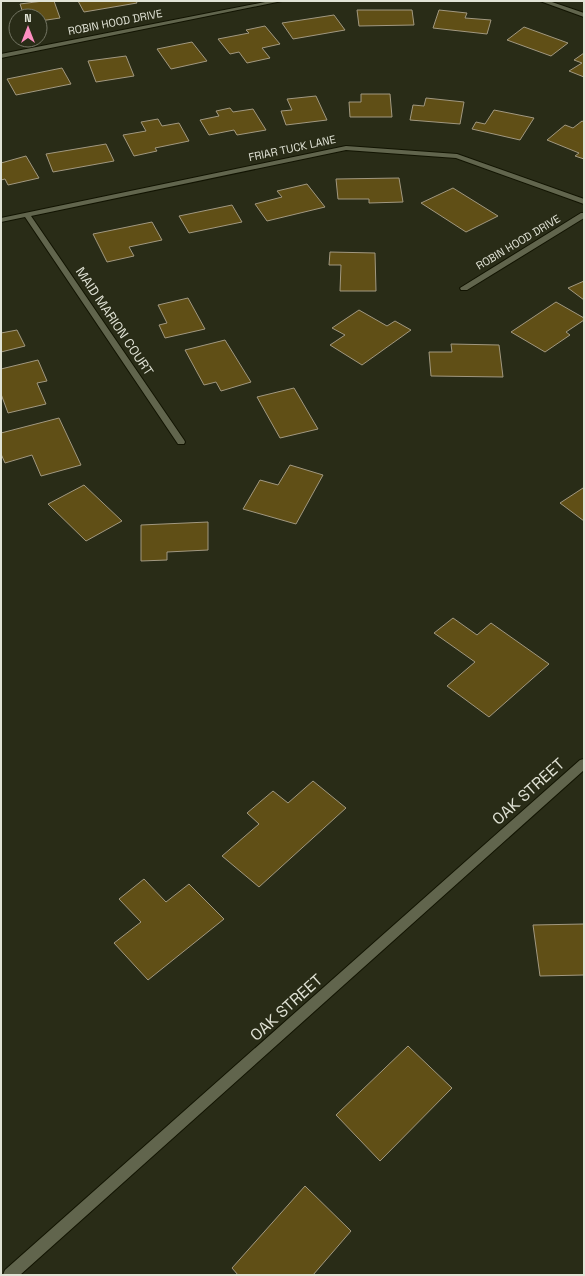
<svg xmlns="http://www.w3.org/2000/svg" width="585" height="1276" font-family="'Space Grotesk',sans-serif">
<rect width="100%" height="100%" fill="#292c17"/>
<path fill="#604f16" stroke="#a19880" d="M43,1H54L60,18L40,21V16H24L20,4Z
M78,1H136L137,3L84,12Z
M357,10H412L414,25L359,26Z
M439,10L467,13L465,18L491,20L487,34L433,28Z
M334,15L345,30L293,39L282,23Z
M265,26L280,44L262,48L270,58L247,63L239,52L230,54L218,39L249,33L246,30Z
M524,27L568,43L551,56L507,40Z
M192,42L207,61L171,69L157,49Z
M584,53V77L569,71L582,63L574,60Z
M126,56L134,76L96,82L88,61Z
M62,68L71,84L16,95L7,79Z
M361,94H390L392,117H350L349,102H361Z
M316,96L327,120L286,125L281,111L292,110L287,99Z
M426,98L464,102L460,124L410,120L413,105L424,106Z
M230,108L233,112L253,109L266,130L237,135L234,130L209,135L200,120L219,116L216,111Z
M494,110L534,118L520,140L472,129L476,122L485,124Z
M158,119L162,126L179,123L189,141L155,148L157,151L134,156L123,135L146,131L141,122Z
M582,121L584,122V159L575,156L579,153L547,140L565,125L573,128Z
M106,144L114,161L53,172L46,154Z
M26,156L39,178L8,185L5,179L1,180V163Z
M399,178L403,202L369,203V199H338L336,179Z
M307,184L325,207L267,221L255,204L282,197L277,191Z
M453,188L498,216L466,232L421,203Z
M232,205L242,222L189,233L179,216Z
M152,222L162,240L129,247L134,256L107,262L93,234Z
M330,252L375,253L376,291H340L341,265H329Z
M584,281V300L568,288Z
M188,298L205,329L165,338L159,325L167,323L158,305Z
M556,302L584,318V320L566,332L570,335L545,352L511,332Z
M359,310L387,326L395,321L411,330L362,365L330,345L345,335L332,328Z
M17,330L25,346L1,352V333Z
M225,340L251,382L221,391L216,382L204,385L185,350Z
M451,344L499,345L503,377L431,376L429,352H452Z
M38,360L47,381L37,383L46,404L8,413L1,394V369Z
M294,388L318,429L280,438L257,397Z
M59,418L81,465L41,476L32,455L5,463L1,454V433Z
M290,465L323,475L296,524L243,509L260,480L278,485Z
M84,485L122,521L86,541L48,504Z
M583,488L584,489V521L560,503Z
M208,522V550L167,552V560L141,561V525Z
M453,618L477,635L491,623L549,664L489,717L447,686L475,662L434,633Z
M313,781L346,808L259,887L222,856L259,824L247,813L273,791L288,803Z
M144,879L166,902L189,884L224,919L148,980L114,943L141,922L119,899Z
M584,924V975L540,976L533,925Z
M408,1046L452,1088L380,1161L336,1115Z
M305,1186L351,1231L313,1275H238L232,1268Z"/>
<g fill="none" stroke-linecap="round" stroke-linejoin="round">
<g stroke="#121402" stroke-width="2">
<path id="street" d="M270,1H282L1,58V54Z
M540,1H549L584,13V17Z
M346,146L457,154L584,199V204L456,158L346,150L31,216L184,440L185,442L184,444H178L25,217L1,222V218Z
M581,213H584V218L467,290H461L460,288Z
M584,759V770L20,1275H3L5,1270L580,760Z"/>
</g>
<use href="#street" fill="#61654d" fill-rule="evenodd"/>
</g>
<g text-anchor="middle" stroke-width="3" stroke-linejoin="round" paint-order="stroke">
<g font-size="11" fill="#e1e3d6" stroke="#292c17">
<text transform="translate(115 22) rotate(-11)" y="4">ROBIN HOOD DRIVE</text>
<text transform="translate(292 148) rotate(-12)" y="4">FRIAR TUCK LANE</text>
<text transform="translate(518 242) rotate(-31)" y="4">ROBIN HOOD DRIVE</text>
</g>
<g font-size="13" fill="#e1e3d6" stroke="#292c17">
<text transform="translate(115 321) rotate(56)" y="5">MAID MARION COURT</text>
</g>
<g font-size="16" fill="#e1e3d6" stroke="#292c17">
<text transform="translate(528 791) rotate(-42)" y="6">OAK STREET</text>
<text transform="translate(286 1007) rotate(-42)" y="6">OAK STREET</text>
</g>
</g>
<rect width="585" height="1276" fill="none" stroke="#e1e3d6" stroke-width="4"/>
<g transform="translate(28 28)"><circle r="19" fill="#292c17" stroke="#737563"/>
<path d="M0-3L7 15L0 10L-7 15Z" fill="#fd8ec0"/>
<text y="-6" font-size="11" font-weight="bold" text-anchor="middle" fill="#e1e3d6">N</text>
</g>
</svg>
